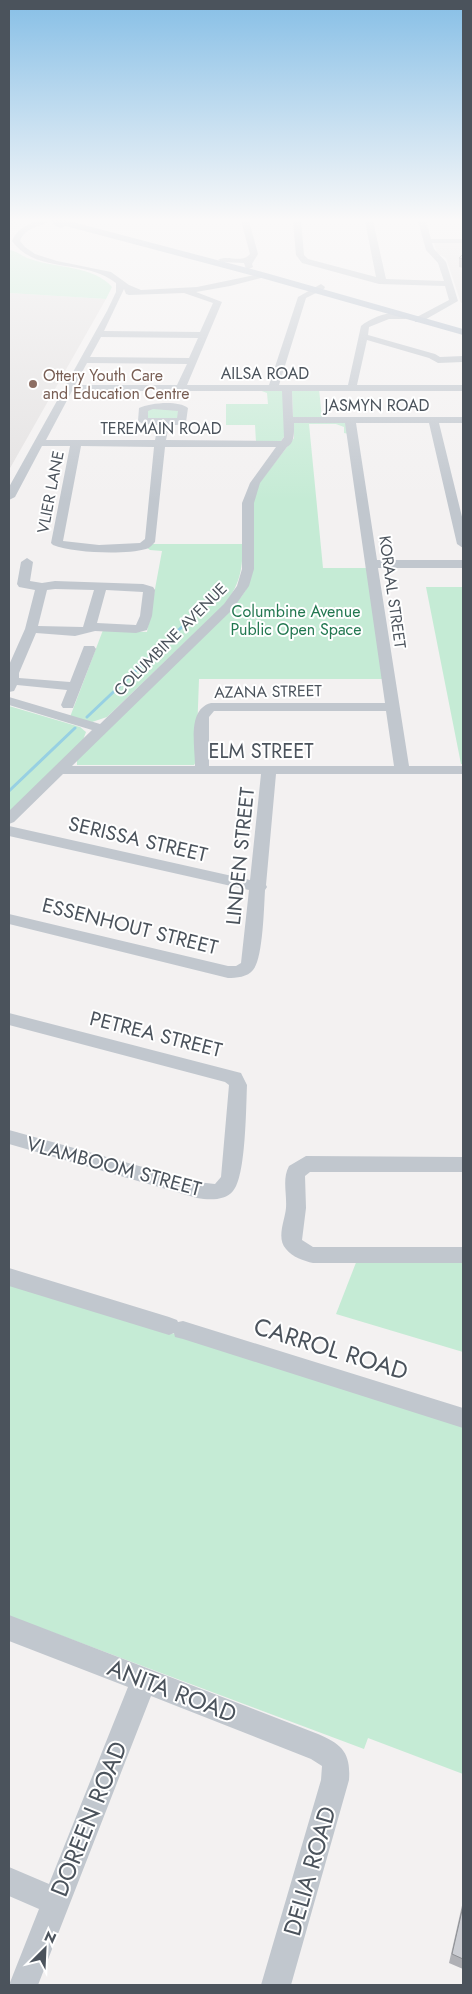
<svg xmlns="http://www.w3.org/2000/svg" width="472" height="1994" font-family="Jost,sans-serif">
<rect width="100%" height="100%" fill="#f3f1f1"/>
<path fill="#e4e2e2" d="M434,243H463V303H461L446,258L437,253Z
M9,293L106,299L9,470Z"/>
<path fill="#c5ebd5" d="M9,250C17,251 23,257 30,259C55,268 95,266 112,287L106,299L9,293Z
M278,389L284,392L286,434L281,441L256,442L255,425H226V404H268L267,393L259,390Z
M319,389L322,418L293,417L292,391Z
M178,408L180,418L147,420L146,409Z
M339,421L347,423L349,434L344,433V427L336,424H309L323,568H368L384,679H199L196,762L194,765H77V760L241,597L246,590L252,507L256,487L294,438V423Z
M152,544H243C242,570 241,581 226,603L107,717L92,722L70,717L103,630L147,632L162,551L150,550L146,547Z
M426,587H463V764H461Z
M9,706L80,727L86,732L83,740L9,812Z
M357,1260H463V1352L336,1314Z
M9,1284L168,1334L179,1333L463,1422V1774L368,1738L364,1749L9,1616Z"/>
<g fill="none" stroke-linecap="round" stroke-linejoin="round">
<path stroke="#97d0e3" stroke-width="3" d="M87,717L204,606
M9,791L75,728"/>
<path fill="#c1c7ce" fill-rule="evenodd" d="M37,221H51C40,227 25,227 20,241L25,247L35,254L57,261L111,272L129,285L141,290L197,287L265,273V277L230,286L196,292L222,302L187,385H269L298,297L321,284L325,287L324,289L306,298L279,385H348L361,326C371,317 398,307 409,316L405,319H389L369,327L368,335L435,354L440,357L463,356V362L438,363L429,358L367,340L357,385H463V391H292L293,417H463V423H439L463,521V548L457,544L429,423H356L377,560H463V568H378L409,766H463V774H276L266,885L267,887L265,890C264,907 263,959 253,970C248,977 236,978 228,978L9,924V914L228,966H236L241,963L249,890L9,836V826L250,880L261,774H63L14,822L9,824V811L92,730L9,705V697L100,724L224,604L237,586L242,569V503L250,483L276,447H165L155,542C152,545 150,548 146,549C125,555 73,553 53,545L51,543L70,446H42L15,497L9,500V487L107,311L116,292V283C85,258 37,275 12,241C17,229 26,225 37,221ZM124,289L126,294L129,295L184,293L213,303L200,332L104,331ZM101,337L198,338L189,358L90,357ZM87,363L187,364L177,385H75ZM72,391H282L284,437L281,441L166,440L169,425H177L186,422L188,408C178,400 150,403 139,408L138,421L143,424L158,425L155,440H46ZM153,409L178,411L177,418H148V411ZM294,423H345L385,703H211C187,709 195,746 195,766H72L232,610L249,586L254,569V503L260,483L287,447C295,443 294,432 294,423ZM81,446L154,447L145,539L140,543L99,545L63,541ZM214,711H386L394,766H209V717Z
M241,221H249L258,254L252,264L253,267L249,269H246L244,263L222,262L218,260C227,254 242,264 250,254Z
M293,221H301L304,255L308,259L376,277L365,221H373L386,279L444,281L438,263L426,250L418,221H426L431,239H463V243H432L434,249L446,262L458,301L421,322H415V318L449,300L445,286L379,284L302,263L296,255Z
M27,558L33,562L30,581L42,583L55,581L143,584L153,587L155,590L152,616L147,630L136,633L95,631L75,636L36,633L19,673V678L70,682L84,646H94L96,649L73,708H63L61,705L67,690L17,685L14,691L9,692V665L25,629L35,590L19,587L17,584L21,562ZM55,589L94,590L83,627L38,626L47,590ZM106,590L143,592L140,616L136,625L97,623Z
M9,1013L241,1073L247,1085C246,1107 246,1177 233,1191C225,1201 209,1200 197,1198L9,1144V1130L197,1182L215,1184L221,1177L229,1085L225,1082L9,1025Z
M306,1156L463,1157V1172H310L305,1176L306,1208L302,1240L313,1247H463V1263H313C304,1261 292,1257 286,1249C276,1238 285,1220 286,1208C287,1193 282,1179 289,1166Z
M9,1268L169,1317L177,1320L178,1322L183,1321L463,1408V1428L183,1339L175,1337L174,1333L169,1335L9,1286Z
M9,1615L318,1734C342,1744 351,1753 349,1780L291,1985H261L321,1780L322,1766L311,1759L151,1696L38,1985H9L39,1909L9,1896V1867L49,1884L128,1687L9,1641Z"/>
<path fill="#b4bfcc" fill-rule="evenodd" d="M69,221L266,273L463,329V335L258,277L58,224L56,222Z"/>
<g stroke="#b4b6ba" stroke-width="2.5">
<path id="rail" d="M9,223L14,221"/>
</g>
<use href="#rail" stroke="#fff" stroke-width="2" stroke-dasharray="5.5" stroke-linecap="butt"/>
<path stroke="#b4bfcc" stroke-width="11" d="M58,221L61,222"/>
</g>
<path fill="#afb0b5" d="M463,254V268L459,267V258Z
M463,1901V1969L449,1963Z"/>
<path fill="#cbcdd3" stroke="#8e9094" d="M463,254V259L459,258Z
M463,1906V1959L452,1954Z"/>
<linearGradient id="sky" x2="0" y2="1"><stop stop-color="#87bfe6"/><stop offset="0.44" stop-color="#faf9f9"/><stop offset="1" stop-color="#faf9f9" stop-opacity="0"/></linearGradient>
<rect width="472" height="500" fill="url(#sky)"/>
<circle fill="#8d6e63" stroke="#fff" stroke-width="2" cx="33" cy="384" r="5"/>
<g text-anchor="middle" stroke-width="4" stroke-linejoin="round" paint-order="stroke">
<g font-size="16" fill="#4b535c" stroke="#fff">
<text x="265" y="379">AILSA ROAD</text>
<text x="377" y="411">JASMYN ROAD</text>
<text x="161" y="434">TEREMAIN ROAD</text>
<text transform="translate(50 492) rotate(-79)" y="6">VLIER LANE</text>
<text transform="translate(393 592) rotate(82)" y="6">KORAAL STREET</text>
<text transform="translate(170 639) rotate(-45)" y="6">COLUMBINE AVENUE</text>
<text transform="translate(268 691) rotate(-1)" y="6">AZANA STREET</text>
</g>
<g font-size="16" fill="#785e54" stroke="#fff" text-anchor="start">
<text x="43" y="381">Ottery Youth Care<tspan x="43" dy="18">and Education Centre</tspan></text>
</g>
<g font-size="16" fill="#227750" stroke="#fff">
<text x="296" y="617">Columbine Avenue<tspan x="296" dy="18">Public Open Space</tspan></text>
</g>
<g font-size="20" fill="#4b535c" stroke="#fff">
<text x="261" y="758">ELM STREET</text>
<text transform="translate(138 839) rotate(13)" y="7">SERISSA STREET</text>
<text transform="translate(240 856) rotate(-84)" y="7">LINDEN STREET</text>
<text transform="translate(130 926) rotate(14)" y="7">ESSENHOUT STREET</text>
<text transform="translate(156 1034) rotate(14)" y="7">PETREA STREET</text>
<text transform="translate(114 1166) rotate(15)" y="7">VLAMBOOM STREET</text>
</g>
<g font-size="24" fill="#4b535c" stroke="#fff">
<text transform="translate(331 1349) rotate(17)" y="8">CARROL ROAD</text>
<text transform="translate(172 1691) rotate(21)" y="8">ANITA ROAD</text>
<text transform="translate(89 1819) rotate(-68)" y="8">DOREEN ROAD</text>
<text transform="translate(310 1871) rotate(-74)" y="8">DELIA ROAD</text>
</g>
</g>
<rect width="472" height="1994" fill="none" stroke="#4b535c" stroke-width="20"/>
<g transform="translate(45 1949) rotate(24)" stroke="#ffffff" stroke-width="4" paint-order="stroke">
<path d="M0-4L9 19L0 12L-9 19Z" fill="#4b535c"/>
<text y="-8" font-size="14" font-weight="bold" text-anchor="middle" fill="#4b535c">N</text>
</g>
</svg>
